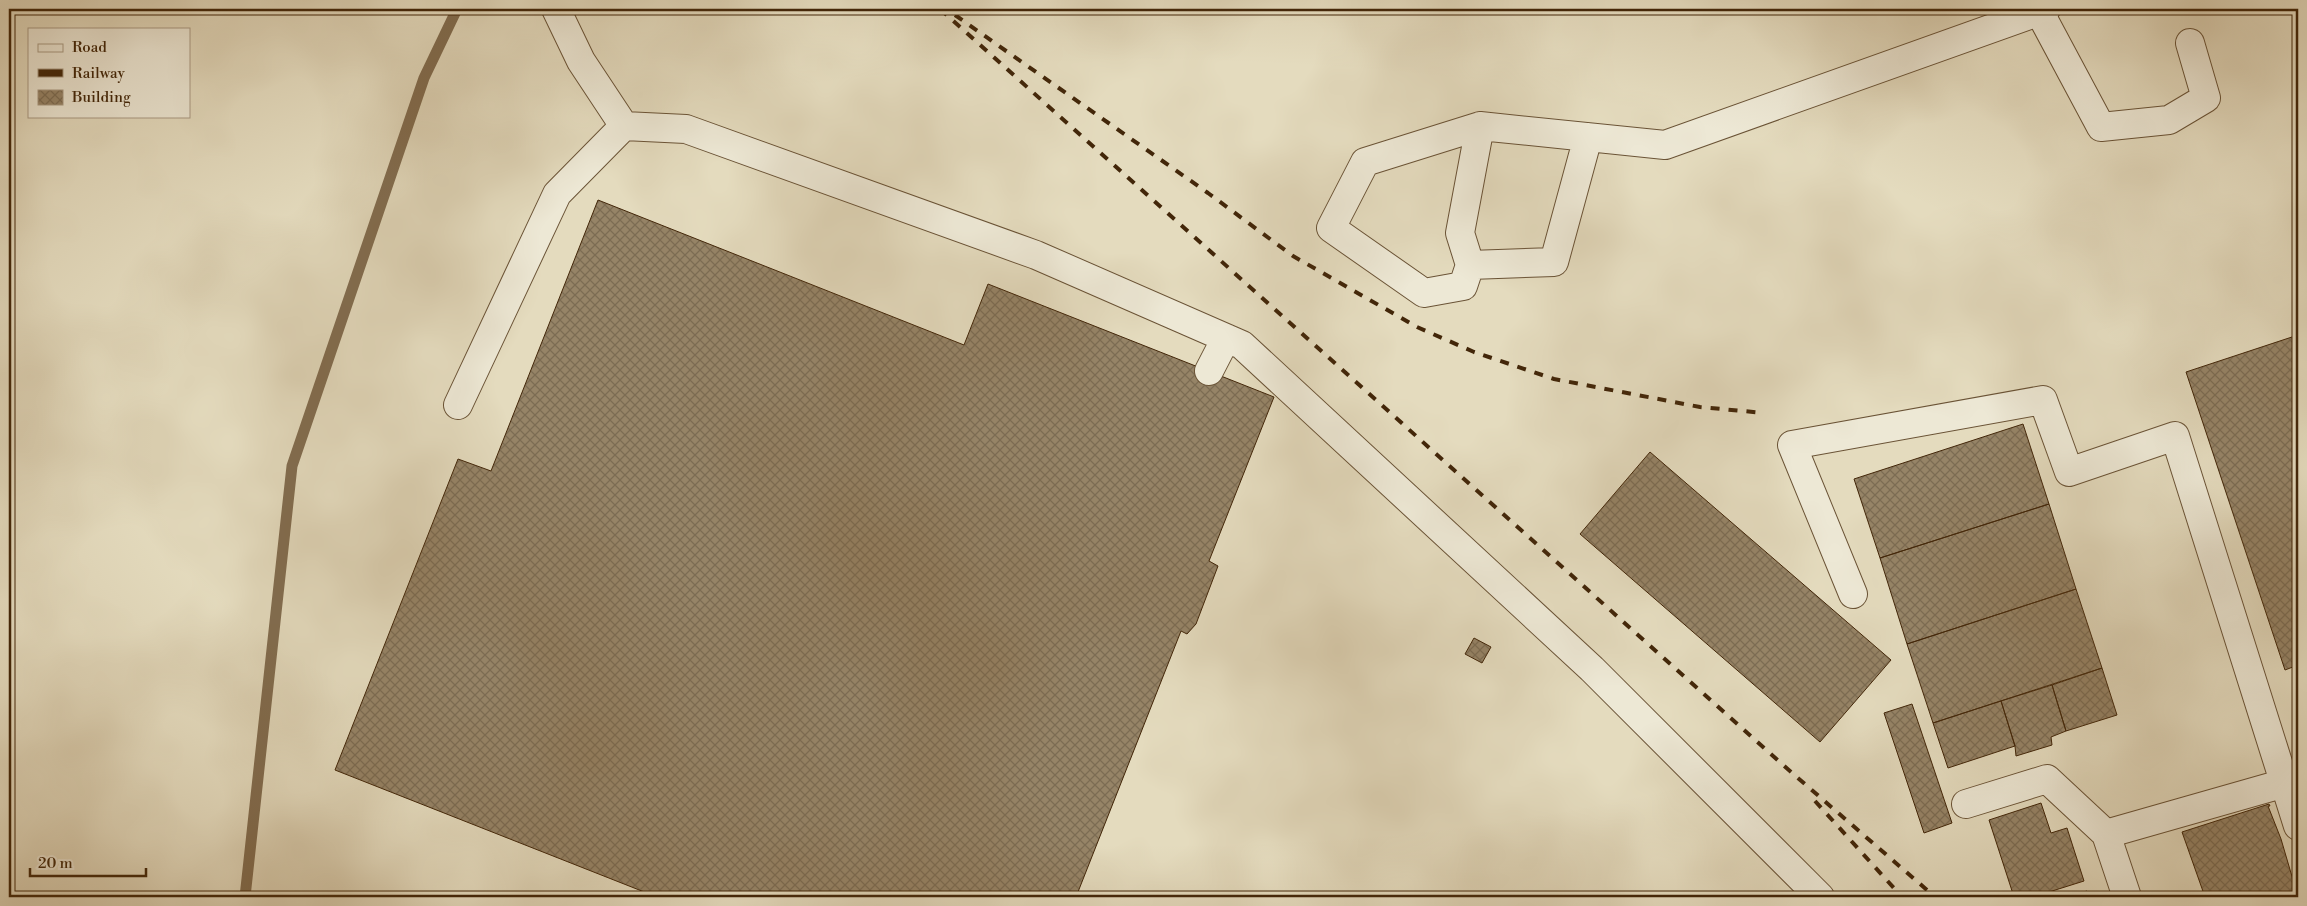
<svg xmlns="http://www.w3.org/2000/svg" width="2307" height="906" font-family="'Libre Bodoni',serif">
<defs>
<pattern id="building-cross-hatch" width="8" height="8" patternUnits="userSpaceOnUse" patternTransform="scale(1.25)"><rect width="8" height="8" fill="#968467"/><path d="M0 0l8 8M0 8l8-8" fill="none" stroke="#7c6c53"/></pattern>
</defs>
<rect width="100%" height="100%" fill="#e4dbbe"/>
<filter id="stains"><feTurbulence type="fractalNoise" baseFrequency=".004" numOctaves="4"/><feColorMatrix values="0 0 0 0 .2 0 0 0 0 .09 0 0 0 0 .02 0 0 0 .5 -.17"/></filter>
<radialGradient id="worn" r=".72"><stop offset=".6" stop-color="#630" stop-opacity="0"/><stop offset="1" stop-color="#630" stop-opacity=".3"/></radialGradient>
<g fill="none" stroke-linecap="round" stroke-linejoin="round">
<path stroke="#826d50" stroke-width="11" d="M245,897L292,466L424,78L457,9"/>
</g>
<path fill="url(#building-cross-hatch)" stroke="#422609" d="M598,200L964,345L988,284L1274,397L1209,561L1218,566L1196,624L1187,634L1181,631L1076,897H657L335,770L458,459L491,471Z
M2298,335V665L2285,670L2186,372Z
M2023,424L2049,504L1880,558L1854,479Z
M1650,452L1891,660L1820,742L1580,534Z
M2049,504L2076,589L1907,644L1880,558Z
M2076,589L2102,668L1933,723L1907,644Z
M1474,638L1491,647L1482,663L1465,654Z
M2102,668L2117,715L2066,731L2052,685Z
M2052,685L2066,731L2051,737L2052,745L2016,756L2015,746L2001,701Z
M2001,701L2015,746L1948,768L1933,723Z
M1912,704L1952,823L1924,833L1884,713Z
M2041,803L2051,833L2067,828L2084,881L2033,897H2014L1989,820Z
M2269,804L2270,806H2268L2281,839L2298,897H2205L2182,832Z
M2087,891L2089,897H2065Z"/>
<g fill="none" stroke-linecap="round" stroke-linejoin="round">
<g stroke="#6a5336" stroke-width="30">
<path id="minor" d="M556,9L581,61L624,126
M2039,11L2101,127L2169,120L2206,98L2190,43
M1480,126L1460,233L1470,265L1463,286L1424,293L1331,228L1365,162L1480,126L1665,145L2046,9
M1470,265L1554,262L1588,137
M1209,371L1226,338
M458,405L557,194L624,126L686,129L1036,255L1242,345L1592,669L1820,897
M1853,594L1792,445L2043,400L2069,472L2175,436L2298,826
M1966,804L2047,779L2106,834L2285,783
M2106,834L2127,897"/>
</g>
<use href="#minor" stroke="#ede8d5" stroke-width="28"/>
<path stroke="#422609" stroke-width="4" stroke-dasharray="9 9" stroke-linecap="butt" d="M940,9L1783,765L1935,897
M955,15L1208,193L1293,256L1417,327L1474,352L1554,379L1700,407L1764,413
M1815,801L1902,897"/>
</g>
<rect width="2307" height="906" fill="none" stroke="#e4dbbe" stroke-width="30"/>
<rect x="10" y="10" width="2287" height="886" fill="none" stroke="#422609" stroke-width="2.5"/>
<rect x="15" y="15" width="2277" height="876" fill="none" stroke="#422609"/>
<rect x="28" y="28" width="162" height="90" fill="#ede8d5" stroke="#a99a83"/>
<rect x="38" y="44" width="25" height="8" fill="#ede8d5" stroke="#a99a83"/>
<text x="72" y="52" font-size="15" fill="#422609">Road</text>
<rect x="38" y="69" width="25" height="8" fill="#422609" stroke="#a99a83"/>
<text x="72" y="78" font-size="15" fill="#422609">Railway</text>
<rect x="38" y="90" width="25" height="15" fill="url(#building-cross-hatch)" stroke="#a99a83"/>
<text x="72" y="102" font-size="15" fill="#422609">Building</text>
<path d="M30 868v8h116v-8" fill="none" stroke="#422609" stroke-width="2.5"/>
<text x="38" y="868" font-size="15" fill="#422609" stroke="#ede8d5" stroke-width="4" paint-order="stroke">20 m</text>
<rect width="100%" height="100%" filter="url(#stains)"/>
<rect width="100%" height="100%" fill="url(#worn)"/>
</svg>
